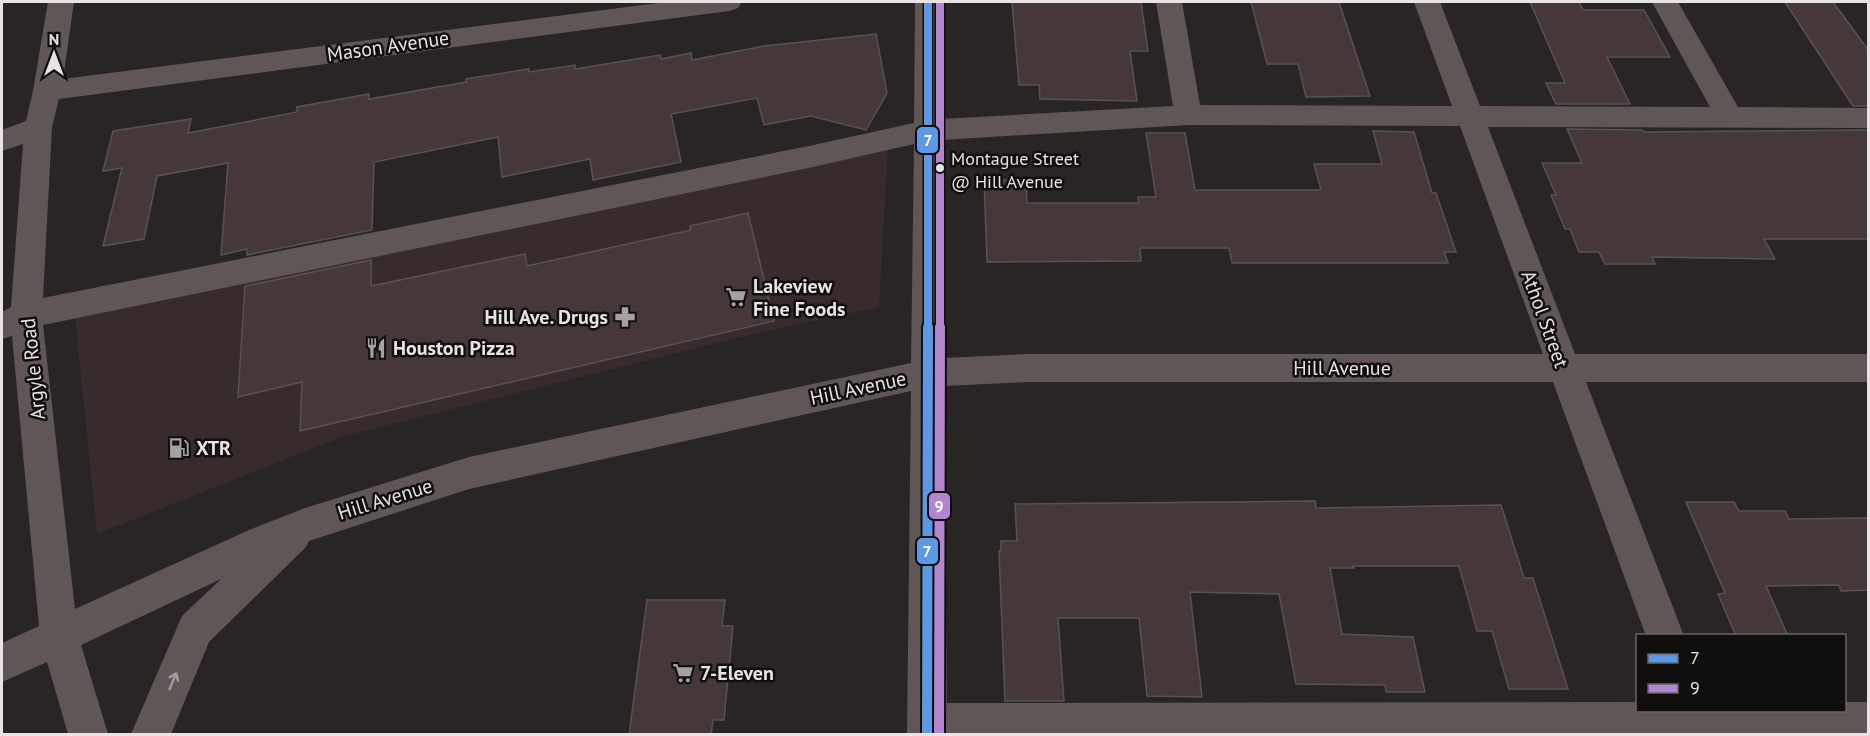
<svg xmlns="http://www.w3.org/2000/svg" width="1870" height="736" font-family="'PT Sans',sans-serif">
<rect width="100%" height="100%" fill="#292525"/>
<path fill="#372c2b" d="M888,148L879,307L753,334L344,436L97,534L75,317Z"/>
<path fill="#463838" stroke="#565353" stroke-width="1.5" d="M1012,2H1141L1148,51H1130L1137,101L1040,99L1039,85H1019Z
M1251,2H1339L1370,96L1306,97L1298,64H1267Z
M1530,2H1579L1583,10H1644L1670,57H1607L1630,104H1556L1546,83H1565Z
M1785,2H1833L1869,51V106H1853Z
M876,34L887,93L866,130L811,116L764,125L757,98L671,114L681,162L593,180L590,159L502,177L498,137L374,162L372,230L247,255V249L221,255L228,163L157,176L144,239L103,246L122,168L103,171L113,131L191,119L188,133L297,112V107L369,94V99L466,82V79L529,69V72L575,65V69L660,55L661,59L691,53L692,60L764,46Z
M1567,129L1642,130L1644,132L1869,130V239H1764L1775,259L1652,257L1655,264H1605L1599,252H1579L1570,229H1565L1551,195H1556L1542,163H1582Z
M1373,131L1414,132L1432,193H1436L1456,252H1444L1448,263H1232L1229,248H1140L1141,261L987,262L984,180H1026L1027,203H1139L1138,197H1156L1146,133H1185L1195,190H1321L1314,164H1382Z
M748,213L774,321L300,431L302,382L238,397L245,286L371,260V286L525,254L527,266L691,230L690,226Z
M1315,501L1316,508L1501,505L1524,578H1533L1568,689H1509L1492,631H1477L1459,566H1353L1354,568H1330L1342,634L1413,637L1425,692H1386L1385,685L1296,684L1279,594L1190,592L1202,697L1147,696L1139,618H1058L1064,701H1005L999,551H1001V541H1017L1015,504Z
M1686,502H1734L1739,511H1785L1789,519L1869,518V590L1841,591L1839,585L1766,586L1788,636H1736L1718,594L1725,593Z
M647,600H725L722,626H733L724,720H713L711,735H629Z"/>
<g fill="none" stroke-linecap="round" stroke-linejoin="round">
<path fill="#605656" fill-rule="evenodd" d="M48,2H74L63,79L666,2H742L738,8L729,11L59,99L52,127L43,298L804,147L914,123L915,2H941L942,119L1173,106L1156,2H1182L1200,105L1452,106L1414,2H1440L1480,106L1710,107L1652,2H1678L1738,107L1868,108V128L1488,127L1575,354H1868V382H1586L1684,636H1646L1553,382H1028L944,386L947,703L1638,702V710H1844V702H1868V734H907L911,391L469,489L309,541L306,547L209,642L171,734H131L182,616L221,579L81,645L108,734H68L47,662L2,682V643L39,626L12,336L2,339V312L11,307L23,144L2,151V130L26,121L33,91ZM1188,125L1460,126L1543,354H1028L944,358L942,140ZM914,144L911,363L469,457L305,508L249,530L75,609L43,325L804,169Z"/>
<g stroke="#110e0e" stroke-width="11">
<path id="bus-1-far1" d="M928,328V2"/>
</g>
<g stroke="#110e0e" stroke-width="14">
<path id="bus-1" d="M927,734L928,327"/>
</g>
<g stroke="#110e0e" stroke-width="11">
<path id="bus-2-far1" d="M940,328V2"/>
</g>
<g stroke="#110e0e" stroke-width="14">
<path id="bus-2" d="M939,734L940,327"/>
</g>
<use href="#bus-1-far1" stroke="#5c98e4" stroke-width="8"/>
<use href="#bus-1" stroke="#5c98e4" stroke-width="10"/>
<use href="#bus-2-far1" stroke="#b286cc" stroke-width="8"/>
<use href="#bus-2" stroke="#b286cc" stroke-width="10"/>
</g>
<defs><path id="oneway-shaft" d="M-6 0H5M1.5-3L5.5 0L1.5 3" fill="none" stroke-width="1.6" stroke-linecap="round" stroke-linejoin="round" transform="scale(1.5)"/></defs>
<use stroke="#a49d9d" href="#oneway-shaft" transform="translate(173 681) rotate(-67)"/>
<defs>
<g id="supermarket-bare" transform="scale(1.62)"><path d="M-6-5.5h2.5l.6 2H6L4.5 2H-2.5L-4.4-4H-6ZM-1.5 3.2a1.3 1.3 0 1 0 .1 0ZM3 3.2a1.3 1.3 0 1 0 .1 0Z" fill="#a5a1a1" stroke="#110e0e" stroke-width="2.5" paint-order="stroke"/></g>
<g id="pharmacy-bare" transform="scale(1.62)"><path d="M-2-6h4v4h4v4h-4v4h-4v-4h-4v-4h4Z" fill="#a5a1a1" stroke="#110e0e" stroke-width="2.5" paint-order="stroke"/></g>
<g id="restaurant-bare" transform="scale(1.62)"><path d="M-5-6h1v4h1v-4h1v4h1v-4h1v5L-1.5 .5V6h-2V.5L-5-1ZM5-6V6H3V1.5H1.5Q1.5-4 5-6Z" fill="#a5a1a1" stroke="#110e0e" stroke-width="2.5" paint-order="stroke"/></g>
<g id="fuel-bare" transform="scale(1.62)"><path d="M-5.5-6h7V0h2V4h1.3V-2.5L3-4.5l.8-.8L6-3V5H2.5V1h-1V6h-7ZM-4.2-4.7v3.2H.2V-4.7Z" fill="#a5a1a1" stroke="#110e0e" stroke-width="2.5" paint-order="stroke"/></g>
</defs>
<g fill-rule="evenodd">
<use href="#supermarket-bare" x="736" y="297"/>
<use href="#pharmacy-bare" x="625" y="317"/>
<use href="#restaurant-bare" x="376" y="348"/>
<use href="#fuel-bare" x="179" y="448"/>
<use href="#supermarket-bare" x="683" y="673"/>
</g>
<circle fill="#e8e4e4" stroke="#110e0e" stroke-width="2" cx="940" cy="168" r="5"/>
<g text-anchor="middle" stroke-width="5" stroke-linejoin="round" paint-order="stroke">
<g font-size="18" fill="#e8e4e4" stroke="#110e0e" text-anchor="start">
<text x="951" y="165">Montague Street<tspan x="951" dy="23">@ Hill Avenue</tspan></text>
</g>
<g font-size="20" fill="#e8e4e4" stroke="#110e0e">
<text transform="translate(388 46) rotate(-8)" y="7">Mason Avenue</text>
<text transform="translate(1545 319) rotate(70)" y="7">Athol Street</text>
<text x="1342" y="375">Hill Avenue</text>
<text transform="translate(33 369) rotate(-96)" y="7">Argyle Road</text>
<text transform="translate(858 388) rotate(-12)" y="7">Hill Avenue</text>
<text transform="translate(385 499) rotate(-17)" y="7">Hill Avenue</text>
</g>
<g font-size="20" font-weight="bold" fill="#e8e4e4" stroke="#110e0e" text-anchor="start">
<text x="753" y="293">Lakeview<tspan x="753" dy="23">Fine Foods</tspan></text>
<text x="608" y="324" text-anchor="end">Hill Ave. Drugs</text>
<text x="393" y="355">Houston Pizza</text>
<text x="196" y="455">XTR</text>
<text x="700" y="680">7-Eleven</text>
</g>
</g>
<g stroke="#110e0e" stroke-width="2">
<rect x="916" y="126" width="23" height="28" rx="6" fill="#5c98e4"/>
<rect x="928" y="492" width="23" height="28" rx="6" fill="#b286cc"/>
<rect x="916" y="537" width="23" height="28" rx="6" fill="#5c98e4"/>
</g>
<g font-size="16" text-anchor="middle" font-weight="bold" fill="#fff">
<text x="928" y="146">7</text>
<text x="939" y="512">9</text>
<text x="927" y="557">7</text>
</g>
<rect width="1870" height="736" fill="none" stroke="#e8e4e4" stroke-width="6"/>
<rect x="1636" y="634" width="210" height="78" fill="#110e0e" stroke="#676464" stroke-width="1.5"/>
<rect x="1648" y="654" width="30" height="9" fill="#5c98e4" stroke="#676464" stroke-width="1.5"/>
<text x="1690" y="664" font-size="18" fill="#e8e4e4">7</text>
<rect x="1648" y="684" width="30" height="9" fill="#b286cc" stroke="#676464" stroke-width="1.5"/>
<text x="1690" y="694" font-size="18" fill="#e8e4e4">9</text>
<g transform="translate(54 54)" stroke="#110e0e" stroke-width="4.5" paint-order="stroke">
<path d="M0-4.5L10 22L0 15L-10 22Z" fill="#e8e4e4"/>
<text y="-9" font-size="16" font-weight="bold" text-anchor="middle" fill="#e8e4e4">N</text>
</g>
</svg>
